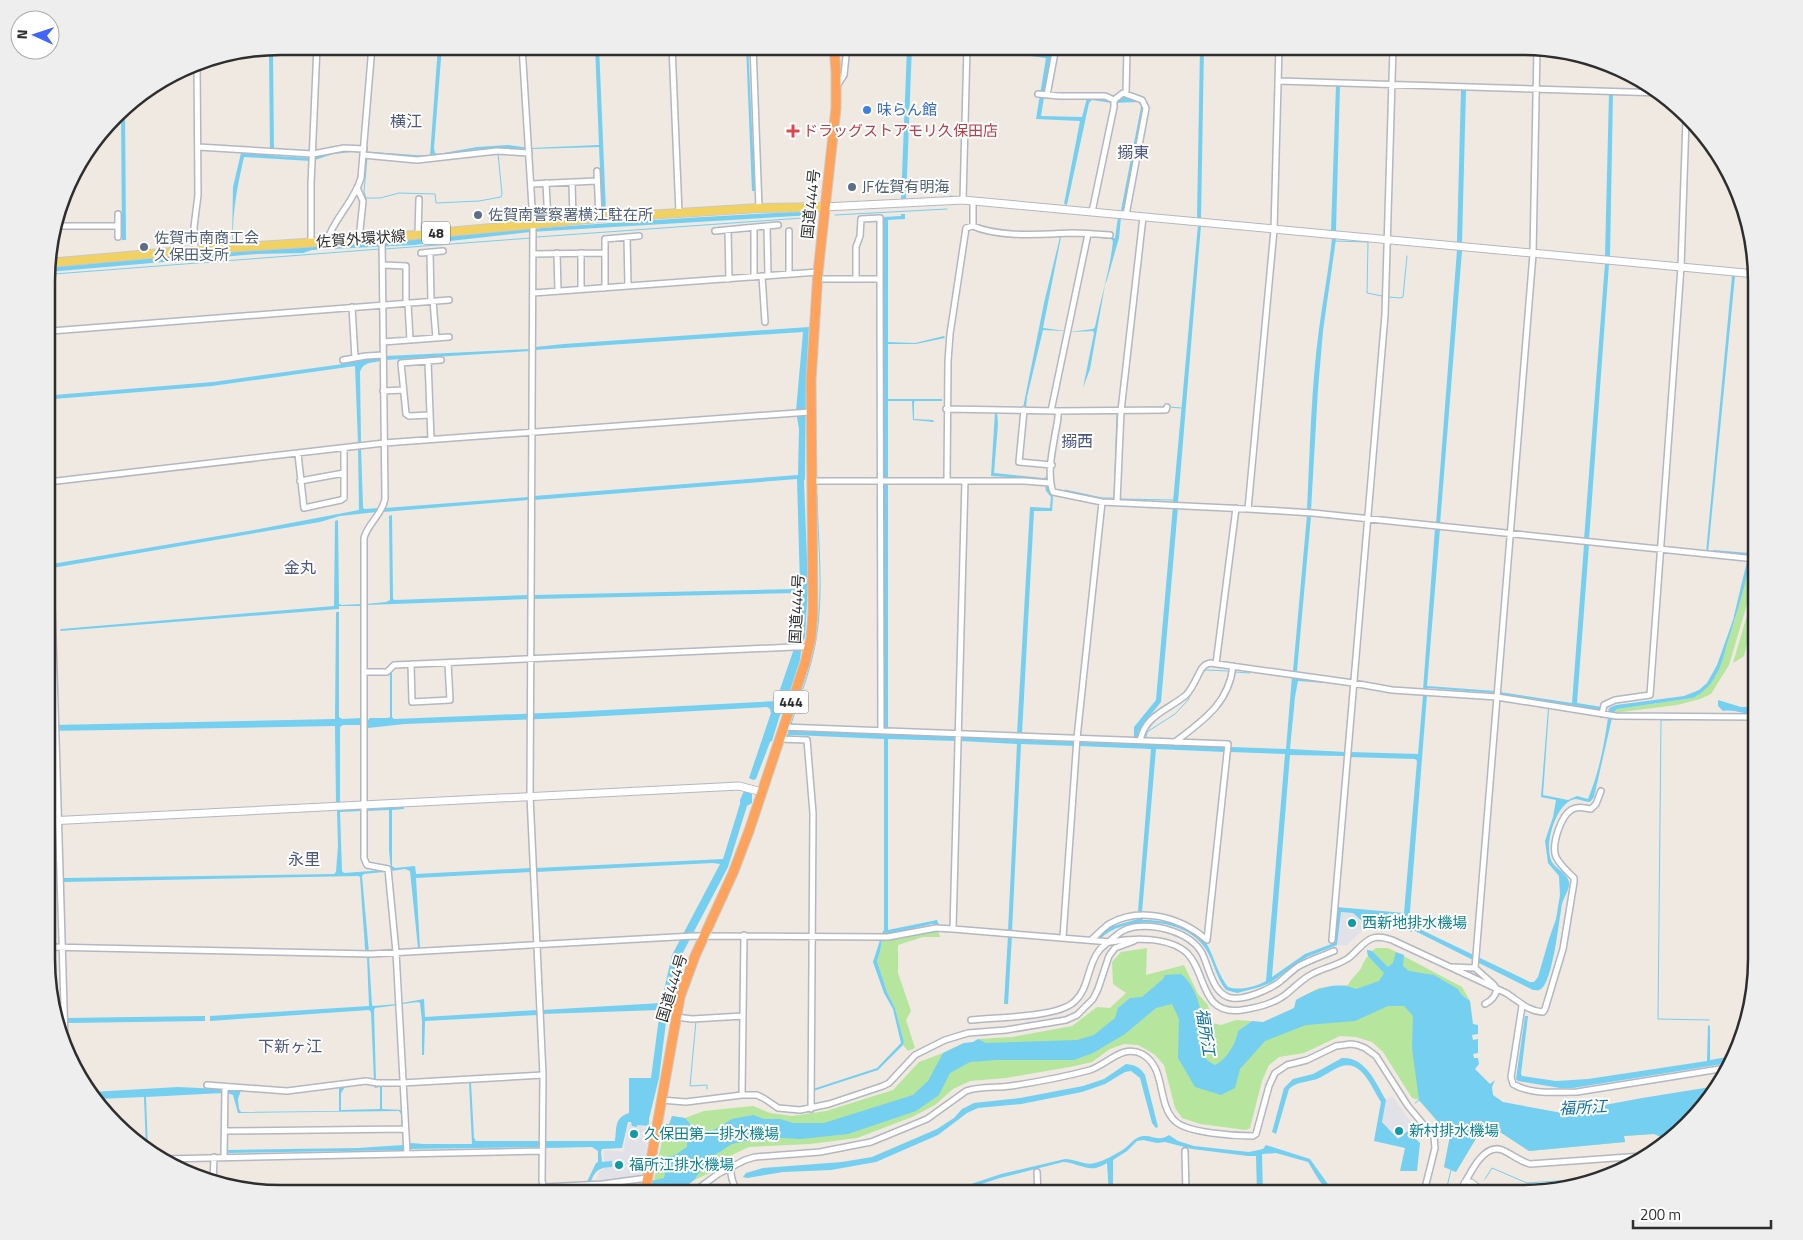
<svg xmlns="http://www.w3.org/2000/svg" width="1803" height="1240" font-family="'Titillium Web','Noto Sans JP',sans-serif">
<rect width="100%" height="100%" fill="#efe9e1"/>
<path fill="#e3e1e8" d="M1341,912L1353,913L1368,929L1362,931L1346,946L1337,945Z
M1392,1096L1414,1126L1398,1140L1382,1122L1386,1100Z
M629,1123L650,1128L642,1175L602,1181L597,1178L600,1171L604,1169V1150L623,1152Z"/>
<path fill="#b6e59e" d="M1756,536V574L1729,665L1711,694L1700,699L1677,705L1613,713L1617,709L1693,698L1716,676L1735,620Z
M1756,585V607L1744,656L1733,663Z
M938,930L940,937H923L898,945V973L911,1011L906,1020L915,1048L908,1051L903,1045L904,1042L895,1008L887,992L877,961L880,952L882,940Z
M1147,948L1146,975L1184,965L1198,994L1208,1005L1212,1023L1221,1025L1236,1020L1252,1021L1238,1031L1242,1040L1223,1070L1202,1069L1183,982L1092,1040L1074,1043H985L978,1039L1012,1037L1072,1026L1097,1007L1110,1008L1126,993L1113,984L1112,962L1121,952Z
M1376,948H1388L1396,952L1462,987L1470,1001L1462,995L1458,989L1296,1000L1319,988L1348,985C1351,979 1355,976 1359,971C1363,966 1363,961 1368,956L1367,950L1372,951Z
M1418,994L1476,1119L1674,1127L1664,1138L1654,1134L1624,1136L1625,1142L1529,1151L1500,1132L1489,1128L1481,1130L1456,1172L1444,1167L1451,1131L1439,1123L1419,1100L1412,1098L1383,1052L1372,1042L1356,1037L1340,1036L1304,1053L1279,1057L1269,1065L1262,1081L1250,1128L1246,1130L1200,1124L1182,1118L1175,1108L1164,1065L1154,1054L1138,1045L1124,1044L1110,1049L1092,1062L1075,1066L1006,1078L970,1081L953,1089L935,1105L912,1117L857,1138L810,1144L749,1147L723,1159L719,1169C705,1176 688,1180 679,1193H674L694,1177L705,1160L736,1135L801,1136L913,1108L947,1070L965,1057L1073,1055L1158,1001L1178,1003L1197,1084L1264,1033Z
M964,1043L916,1096L830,1124L706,1135L672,1116L685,1118L704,1111L753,1106L770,1113L792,1116L826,1111L893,1090L919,1062L943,1053Z
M664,1131H685L699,1141L675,1180L626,1187L654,1180Z"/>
<path fill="#75cff0" d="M438,46H442L434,148L435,153L438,154L477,147L508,145L530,148L599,145L595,46H599L606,212L602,211L599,147L530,149L501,148L471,150L429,158H418L352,152L333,154L315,160L311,159V161L244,157C237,188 232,213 233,245H232L233,187L241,153L270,155L269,49L273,48L274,156L312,158L343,150L430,156Z
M746,46H748L755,191H752Z
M912,46L906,201H901L907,47Z
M1025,47H1029V51L1051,54L1041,116L1082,117L1087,98H1109L1122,96L1142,103L1140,104L1138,102L1112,103L1092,100L1089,103L1067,205L1064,204L1080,121L1036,119L1046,58L1023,55Z
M1200,47H1204L1201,218H1197Z
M1336,85L1340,86L1336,231H1331Z
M1461,89H1466L1462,242H1457Z
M1609,93H1613L1610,256H1605Z
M1143,106L1144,110L1124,211L1121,210L1141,107Z
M125,107L126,240H122L121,111Z
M813,211V215L530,232L414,245L312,250L303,253L257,254L48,272V266L320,245L386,242L391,240C532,228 672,218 813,211Z
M901,214H905V219L888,220V342L915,343L944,336L945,338L916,344H888V399H942V401H915L914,402V419L933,420L934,422L913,420L912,401H888V479H884V217L901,216Z
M1118,217H1121L1119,238L1107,280L1105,285L1090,369L1083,388L1094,333L1093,331L1070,332L1093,329L1095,327C1101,298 1110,270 1113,241L1111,239L1090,237L1115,238Z
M1198,225H1201L1178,502H1173Z
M1073,235L1084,236L1061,237L1043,328L1066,331L1043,330L1027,397L1026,408H1023L1044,303L1060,237Z
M1332,238L1336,239L1323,331L1318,389L1311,510H1307C1310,450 1311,389 1319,329C1323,299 1329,269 1332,238Z
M1457,250L1462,251L1440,524H1436Z
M1605,263L1609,264L1589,540H1584Z
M1732,276H1735L1708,553H1706Z
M809,327L806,381L805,479L804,481L808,584L805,637L802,643L800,660L783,712L780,715L772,741L770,742L756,779L753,780L749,778L771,713L770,709L767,707L567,718L405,724L368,728V723H361V725H343L340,727V803H336L335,726L48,731V725H53L335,719L336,612H339V717L342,719L361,718V720H368L370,718H388L390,717V672L392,670V717L394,719L568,712L776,701L796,643L799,618V593L534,599V595L799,589L800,585L797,479L534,500V496L798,475L799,429L796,411L803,332L534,350L535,347L564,344Z
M530,349V351L386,360V356Z
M380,357V361C371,363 363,362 360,372L361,443H358L355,366L212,386L54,399V395L213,382L336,365Z
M995,412H997L998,424L994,473L1043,478L1047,477L1048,466H1049L1048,479L991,476Z
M361,447L363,507L364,509L379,508L377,512L340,516L320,522L52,568V564L254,530L359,510L358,448Z
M888,483V728H883L884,484Z
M1045,485H1047L1053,497L1052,511H1034L1022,734H1017L1030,507L1050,508L1051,497L1046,491Z
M529,497L528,500L383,512L385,508Z
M1173,506L1178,507L1161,702L1141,727L1138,739L1134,738V727L1156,700Z
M392,515L393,599L395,600L529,595V599L366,605V604L386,602L390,600L389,516Z
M1307,515L1311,516L1297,671H1293Z
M338,520L339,604L342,605L362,604V606H339V609L60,631L61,629L334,606L335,521Z
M1756,522V536C1748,573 1739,609 1727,644C1724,655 1721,667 1715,677C1710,686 1702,693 1693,698L1617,709L1613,713L1608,712L1609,708L1616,705L1684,696L1699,690L1707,683L1717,665L1733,620L1748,557L1713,553V550L1749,553Z
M1435,528L1440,529L1427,686L1495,691V693L1428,688L1427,690H1423Z
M1584,545H1589L1577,703L1602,707L1600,710L1500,694V692L1572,703Z
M1292,676L1325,681V683L1298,681L1295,697L1290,749L1345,752V756L1290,755L1272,977L1305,954L1334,943L1336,907L1404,913L1417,761L1415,759L1349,757V752L1418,754L1423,695H1427L1409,924L1530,982H1534L1538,977L1549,939L1556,919L1560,895L1559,876L1548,863L1545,841L1553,817L1556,800L1541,797L1548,708L1549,709L1543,795L1568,800L1577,796L1588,799C1599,772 1604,746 1608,718H1612L1594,797L1590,802C1585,802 1580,799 1575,799C1556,802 1543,846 1552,862C1556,869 1567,873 1569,882C1570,889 1564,897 1562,904C1559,920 1553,981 1541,989C1538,991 1537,990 1533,990L1413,930L1412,932L1409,931L1410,928C1395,920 1380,914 1364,923L1353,913L1341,912L1337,945L1307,957L1270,983L1260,987L1237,993L1226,990C1216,978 1214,961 1205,948C1186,918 1126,914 1101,938L1097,937L1110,927L1138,919V916L1142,917L1143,920C1166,920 1198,926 1209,948C1215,961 1219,976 1228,987C1239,991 1256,987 1266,981L1285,754L1230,752L1231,747L1286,749Z
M1718,700L1741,707H1756V715C1744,714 1733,709 1723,711L1718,706Z
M789,730L957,737V741L888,739V930L937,920L939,925L932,924L880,936L884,930V739L794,735L787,736Z
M961,737L1075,742V746L1021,744L1012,931H1008L1017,744L961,741Z
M1080,742L1225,747V752L1156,749L1142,912L1138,911L1151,749L1079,746Z
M744,791L752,794V803L747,806L728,867L680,958L668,1006L659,1078L649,1119V1126L637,1125V1127L632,1126L631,1122H628L622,1148L602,1149L601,1152L602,1162L612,1161V1167C593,1168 595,1174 587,1190L589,1192L601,1188L602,1190L611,1189V1185L626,1187L664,1178C666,1173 665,1166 661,1161L657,1162V1159L675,1155L687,1147V1140L683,1133L664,1131L666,1124H669L672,1116L685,1118L692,1126L704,1131L714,1130L732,1119L753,1115L764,1119H780L793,1123H824L913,1095L928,1081L943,1053L964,1043L973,1042L978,1039L986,1043L1077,1040L1094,1035L1115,1018L1118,1008L1130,998L1142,997L1163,979L1165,975L1181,974C1191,982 1197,995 1200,1008C1204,1028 1192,1055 1215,1065C1226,1060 1236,1044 1238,1031L1252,1021L1263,1022L1294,1008L1296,1000C1314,990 1335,980 1356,989L1379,981L1384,973L1368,956L1367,950L1372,951L1388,967L1393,963L1396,952L1404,955L1403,966L1409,971L1434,975L1458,989L1462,995L1470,1001L1473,1024L1478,1025V1034L1472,1035L1473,1040L1478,1039V1053L1473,1054L1474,1058H1478L1479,1064L1475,1069L1490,1084L1495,1080L1492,1087L1493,1095L1503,1102L1562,1113L1642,1098L1717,1086L1708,1102L1664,1138L1654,1134L1624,1136L1625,1142L1529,1151L1500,1132L1489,1128L1481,1130L1456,1172L1444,1167L1451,1131L1439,1123L1419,1100L1412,1048L1413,1016L1404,1006H1388L1355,1021L1306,1025L1265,1041L1240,1069L1235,1088L1221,1095L1195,1087L1178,1058L1179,1019L1172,1004L1156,1008L1125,1034L1093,1053L1074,1060H996L970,1062L950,1073L939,1095L916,1111L848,1134L801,1139L764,1137L732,1144L707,1160L695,1179L679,1193H577L583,1190L596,1163L598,1162V1151L592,1147L545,1148V1141H615C617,1127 614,1118 629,1113V1078H651L660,1010L542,1014V1010L661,1003L672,955L720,864L713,863L536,872V868L723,859L740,804V800Z
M404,807V809L392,810V866L395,868L415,866L416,874L531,868V872L416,878L420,948H418L410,871L405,869L391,871L389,850V810L365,811V809Z
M361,809V811L340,812L342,871L344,873L384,870V872L364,874L362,876L369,953H366L365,948L360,877L358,876L64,882V878L334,874L336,872L338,846L337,810Z
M1008,935H1012L1008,1004H1004Z
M880,940H882L880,952L877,961L887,992L895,1008L904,1042L903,1045L878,1070L813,1091V1089L877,1068L901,1043L893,1009L884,993L873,962Z
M367,956L369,957L372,1005L374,1006L397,1004L398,1005L375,1008L374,1010L376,1081H374L371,1012L369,1010L210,1021V1016L369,1006Z
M424,999L425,1017L538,1010V1015L425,1021L424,1055H422V1021L420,1003L418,1002L402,1004V1003Z
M205,1016V1021L67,1023V1018Z
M1525,1016H1528L1521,1074L1522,1076L1556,1081L1588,1079L1707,1061L1708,1025L1710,1026V1060L1733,1056L1729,1063L1573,1088H1560L1518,1081L1516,1079Z
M1342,1058C1366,1057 1375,1082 1386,1100L1382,1122L1398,1139L1408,1131L1420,1143L1417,1171H1400L1405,1148L1374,1141L1381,1102C1372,1088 1362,1060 1342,1066C1333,1069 1326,1075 1317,1079C1308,1082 1295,1082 1289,1089L1276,1134L1272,1132L1284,1088L1293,1079L1313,1074Z
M1126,1064C1135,1065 1140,1067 1145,1075L1158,1127L1156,1128L1152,1123L1140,1078L1131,1071L1125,1072L1105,1084L1082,1092L1021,1104L978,1108L967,1113L938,1135L876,1162L831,1170L783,1172L747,1178L743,1177L746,1173L763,1168L842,1162L872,1157L937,1129L954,1118L962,1109L974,1103L1020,1098L1083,1086L1104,1079Z
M469,1082H471L474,1138L476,1141H540V1147L408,1149L411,1143L423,1144H472Z
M347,1084L341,1093V1110L380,1109V1087L375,1088L374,1084L400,1085L382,1086V1109L402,1110L405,1150L227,1153V1150L358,1148L403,1145L401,1114L399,1111L238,1113L233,1095L227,1093L228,1089L241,1090L238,1099L239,1109L241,1112L339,1111V1085Z
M178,1087L221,1089L223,1093L146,1097L148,1150L146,1149L144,1097L98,1099L91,1092Z
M1169,1135L1178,1141L1194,1146L1249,1152L1263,1149L1266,1145L1310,1159L1330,1187L1350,1194C1323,1194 1321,1183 1308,1162L1276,1153L1262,1154L1263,1194H1257L1256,1156H1248L1192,1149L1165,1142L1157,1143L1143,1140L1137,1141L1127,1151L1113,1160V1194H1109L1107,1163C1104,1165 1099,1167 1096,1168C1085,1170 1074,1162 1063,1162L1000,1178L972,1187V1194H968L967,1189L950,1194H941L1001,1174L1065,1159C1075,1159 1086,1166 1095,1163C1104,1161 1116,1154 1124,1149C1130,1145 1134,1137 1143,1136C1153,1135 1159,1142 1169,1135Z"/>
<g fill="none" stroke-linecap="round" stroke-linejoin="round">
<path stroke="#75cff0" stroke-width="1" d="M367,157L364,192L366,198H380L399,193L435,194L436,203L479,201L501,197L502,194L498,153
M950,196L959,197
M835,215L947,209
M537,237L802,218
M1335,241L1368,242L1367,293L1382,296
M385,249L531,238
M1389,297L1400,298L1403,297L1407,256
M53,328L54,274L380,249
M1169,407L1181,408
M1056,408H1118
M1124,408L1165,407
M52,424L53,334
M1065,490L1102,498H1114L1117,413
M1120,499L1173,500
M1234,672L1250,673
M791,724C800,697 811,669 816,640C824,593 818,543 817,495
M1146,739L1147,732L1175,714L1188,700L1203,671L1207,670L1228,671
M1709,1020L1658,1019L1661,720L1710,719
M696,1021L690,1086L707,1085V1089
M1415,1103L1421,1099
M1485,1179L1492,1168L1527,1183L1585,1179
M1446,1191L1451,1170"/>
<g stroke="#b4b7c1" stroke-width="8">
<path id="street" d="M522,46L533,223L530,796L543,1075L542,1181L543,1185L545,1187L603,1184L604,1193
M672,46L679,213
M753,46L759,208
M1279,81L1662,93
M837,86L844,75L847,46
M1038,94L1059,96H1105L1114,100
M1126,94L1127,47
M1047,95L1056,47
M198,147L313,154L344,148L364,149
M363,155L417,160L497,151L529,153
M597,171L599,218
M572,182L573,220
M546,183L548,222
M531,184L597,181
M358,190L363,201L359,239
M963,200L967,47
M1092,212L1114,107V100L1123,93L1142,100L1146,108L1126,215
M118,214V237
M56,226H118
M767,226L768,276
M973,226C999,238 1043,234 1072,233C1084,233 1097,234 1110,235
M754,228V277
M728,230L729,279
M715,231L778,225
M789,231V274
M418,234L419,199
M627,237L628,286
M382,238L385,499C382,515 368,523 364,538V858L367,865L388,869L396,952L407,1153
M327,241C334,218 354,202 361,178L372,46
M311,242V184L317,46
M51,243L49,482L51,571L65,1040
M195,250L194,227L198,195L197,63
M430,252L431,301
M421,253L443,251
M557,253L558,291
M533,254L605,253
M383,265L406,266V303
M762,276L765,322
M817,279H880V218L861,219L860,236L856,247V279
M880,279L881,731
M605,288V239L639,236
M581,289V253
M533,293L818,272
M433,301L436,338
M408,303L410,340
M352,307L355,358
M51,331L449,300
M383,342L449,337
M343,360L366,356L383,355
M428,361L431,439
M383,391L403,390
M946,409L1058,411L1166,410L1167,407
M1024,410L1019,462L1052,465
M1051,411L1088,234
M1058,411C1059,420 1056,427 1055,435C1052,452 1047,475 1053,492L1102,502L1248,509L1274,230L1279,47
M430,415L409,416L406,414L401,363L441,360
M298,454L304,508L341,500L344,498V448
M947,480L948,361L950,334L966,228L973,226V201
M300,481L344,473
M812,481H1024L1050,483
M48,482L384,443L810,412
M1117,502L1121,411L1143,217
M1248,509L1313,513L1746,558
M411,664L412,702L450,700L448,663
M1216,664L1236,508
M365,672H387L394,665L794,647H809
M1602,714L1604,705L1615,700L1650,695L1681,267L1686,120
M783,727L1228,744L1207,940C1181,917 1140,906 1109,924C1103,928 1097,935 1091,940
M779,739L807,740L813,813L811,1109
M1140,741C1145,715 1168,710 1186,695C1193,688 1197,676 1202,668L1205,665L1210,663L1353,683L1392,690L1497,697L1616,716L1756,717
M1175,742C1202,721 1229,704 1233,666
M953,929L965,481
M1063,937L1077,738L1102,502
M1332,940L1385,315L1393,47
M48,947L371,954L693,936L888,937L936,928L953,929L1110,942C1132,938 1168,936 1187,953C1207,973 1200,1016 1242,1010C1256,1008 1273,1004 1285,995C1294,988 1302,979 1312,974C1323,968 1336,966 1347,959C1356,953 1363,941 1373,938C1380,936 1386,938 1392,940L1506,993C1519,1001 1527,1011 1543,1012L1545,1009L1563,949L1574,882V878C1568,872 1560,865 1556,857C1551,845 1561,816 1571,810C1578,806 1584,808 1591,809L1596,804L1601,791
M1453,967L1475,968
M1485,1004C1492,1000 1495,997 1497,989L1493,984L1475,968L1533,254L1537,47
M1522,1006L1511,1077L1513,1084C1531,1095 1557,1092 1577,1092L1726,1068
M676,1017L692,1019L743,1016
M971,1020C995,1017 1056,1018 1074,1002C1089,989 1087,967 1098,952C1102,946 1107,944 1112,939C1120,932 1124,929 1134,927C1157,924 1190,932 1202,953C1209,967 1213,996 1232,998C1245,1000 1268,990 1278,983C1285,978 1291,971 1299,966C1310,960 1322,956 1334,951
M207,1085L287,1091L366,1081L377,1083H402L543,1075
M742,1095L744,935
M661,1100L686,1102L742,1095H757L765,1099L778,1108L800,1110L829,1104L883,1086L889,1083L915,1055L945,1040L968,1033L1006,1030L1066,1020L1077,1015L1093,999L1098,989L1109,956L1115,948L1134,941
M226,1131L405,1129
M1185,1151L1186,1194
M224,1157L225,1087
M163,1159L542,1151
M730,1168L732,1179L737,1193
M1037,1172L1038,1194
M213,1183L214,1157
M1465,1183L1466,1188L1472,1194
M603,1184L647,1178
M692,1193L718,1174L745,1160L755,1157L820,1152L871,1142L927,1119L966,1091C980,1086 996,1088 1011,1086C1037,1082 1064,1077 1090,1070C1108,1064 1122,1044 1142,1054C1167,1068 1156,1103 1175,1121C1187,1133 1235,1136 1253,1136L1256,1134L1269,1086L1275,1073L1287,1065L1307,1060L1336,1046L1351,1044L1357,1045L1365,1048L1376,1056L1408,1106L1434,1137L1435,1148L1426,1184L1427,1187L1435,1194
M1459,1194C1467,1180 1482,1142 1502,1150C1512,1154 1519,1161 1530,1164L1643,1156"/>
</g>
<g stroke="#b4b7c1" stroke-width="9">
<path id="secondary" d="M824,207L963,200L1756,274
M48,821L739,786L762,792
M1465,1183H1471L1485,1194"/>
</g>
<g stroke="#c9c9c9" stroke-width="10">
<path id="primary" d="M48,263L195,250L382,238L599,218L759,208L824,207"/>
</g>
<g stroke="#c9c9c9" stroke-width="11">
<path id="highway" d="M645,1193L680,997L695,956L733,873L749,831L805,663L811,638L813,612L811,380L818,272L836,108V72L834,46"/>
</g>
<use href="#street" stroke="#fff" stroke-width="5"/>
<use href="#secondary" stroke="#fff" stroke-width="7"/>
<use href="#primary" stroke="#f2d163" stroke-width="8"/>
<use href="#highway" stroke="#ffa35c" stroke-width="9"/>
</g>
<circle fill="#3f7fe0" stroke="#fff" stroke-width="2" cx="867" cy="110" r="5"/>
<path fill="#e0444e" stroke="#fff" stroke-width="2" d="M790.5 123.5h5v5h5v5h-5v5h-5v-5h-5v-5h5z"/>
<g fill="#5c6f8a" stroke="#fff" stroke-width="2">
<circle cx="852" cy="187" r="5"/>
<circle cx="478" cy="215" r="5"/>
<circle cx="144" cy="247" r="5"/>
</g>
<g fill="#0f9aa8" stroke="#fff" stroke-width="2">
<circle cx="1352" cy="923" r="5"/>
<circle cx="1399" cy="1131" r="5"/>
<circle cx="634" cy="1134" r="5"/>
<circle cx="619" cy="1165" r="5"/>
</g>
<g text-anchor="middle" stroke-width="4" stroke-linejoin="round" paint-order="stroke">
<g fill="#fff" stroke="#6d6d6d" stroke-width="1">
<rect x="422" y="221.5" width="28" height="23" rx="4"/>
<rect x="773.5" y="690.5" width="35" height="23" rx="4"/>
</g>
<g font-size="14" font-weight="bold" fill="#2e2e2e">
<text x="436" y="238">48</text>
<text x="791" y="707">444</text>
</g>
<g font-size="15" fill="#366cbe" stroke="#fff" text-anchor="start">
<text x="877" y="115">味らん館</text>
</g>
<g font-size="15" fill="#be3a42" stroke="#fff" text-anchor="start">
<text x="803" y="136">ドラッグストアモリ久保田店</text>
</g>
<g font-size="15" fill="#4e5e75" stroke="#fff" text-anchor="start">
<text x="862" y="192">JF佐賀有明海</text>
<text x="488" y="220">佐賀南警察署横江駐在所</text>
<text x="154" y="243">佐賀市南商工会<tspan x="154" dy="17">久保田支所</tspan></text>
</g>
<g font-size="15" fill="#2e2e2e" stroke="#fff">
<text transform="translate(811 204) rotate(-84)" y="5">国道444号</text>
<text transform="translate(361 239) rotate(-4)" y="5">佐賀外環状線</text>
<text transform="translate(797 609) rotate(-87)" y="5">国道444号</text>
<text transform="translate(672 988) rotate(-73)" y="5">国道444号</text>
</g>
<g font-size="15" fill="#0d838f" stroke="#fff" text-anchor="start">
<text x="1362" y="928">西新地排水機場</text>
<text x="1409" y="1136">新村排水機場</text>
<text x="644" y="1139">久保田第一排水機場</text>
<text x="629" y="1170">福所江排水機場</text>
</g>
<g font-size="16" fill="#4d5680" stroke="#fff">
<text x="406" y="127">横江</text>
<text x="1133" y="158">搦東</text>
<text x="1077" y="447">搦西</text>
<text x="300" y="573">金丸</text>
<text x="304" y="865">永里</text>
<text x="290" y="1052">下新ヶ江</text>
</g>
<g font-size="16" font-style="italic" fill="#0d6fa3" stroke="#fff">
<text transform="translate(1206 1032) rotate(81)" y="6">福所江</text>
<text transform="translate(1583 1107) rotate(-3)" y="6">福所江</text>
</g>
</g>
<path d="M0 0H1803V1240H0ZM281 55H1522A226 226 0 0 1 1748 281V959A226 226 0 0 1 1522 1185H281A226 226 0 0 1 55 959V281A226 226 0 0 1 281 55Z" fill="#eee" fill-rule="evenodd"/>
<path fill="none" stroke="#2e2e2e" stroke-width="2.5" d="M281 55H1522A226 226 0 0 1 1748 281V959A226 226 0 0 1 1522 1185H281A226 226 0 0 1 55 959V281A226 226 0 0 1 281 55Z"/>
<g transform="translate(35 35) rotate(273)"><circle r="24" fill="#ffffff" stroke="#ababab"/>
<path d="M0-4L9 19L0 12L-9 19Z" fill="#4264fb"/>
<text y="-8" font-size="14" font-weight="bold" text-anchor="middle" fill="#2e2e2e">N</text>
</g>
<path d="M1633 1220v8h138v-8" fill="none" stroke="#2e2e2e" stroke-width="2.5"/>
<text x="1640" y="1220" font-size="15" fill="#2e2e2e" stroke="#ffffff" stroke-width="4" paint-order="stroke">200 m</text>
</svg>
